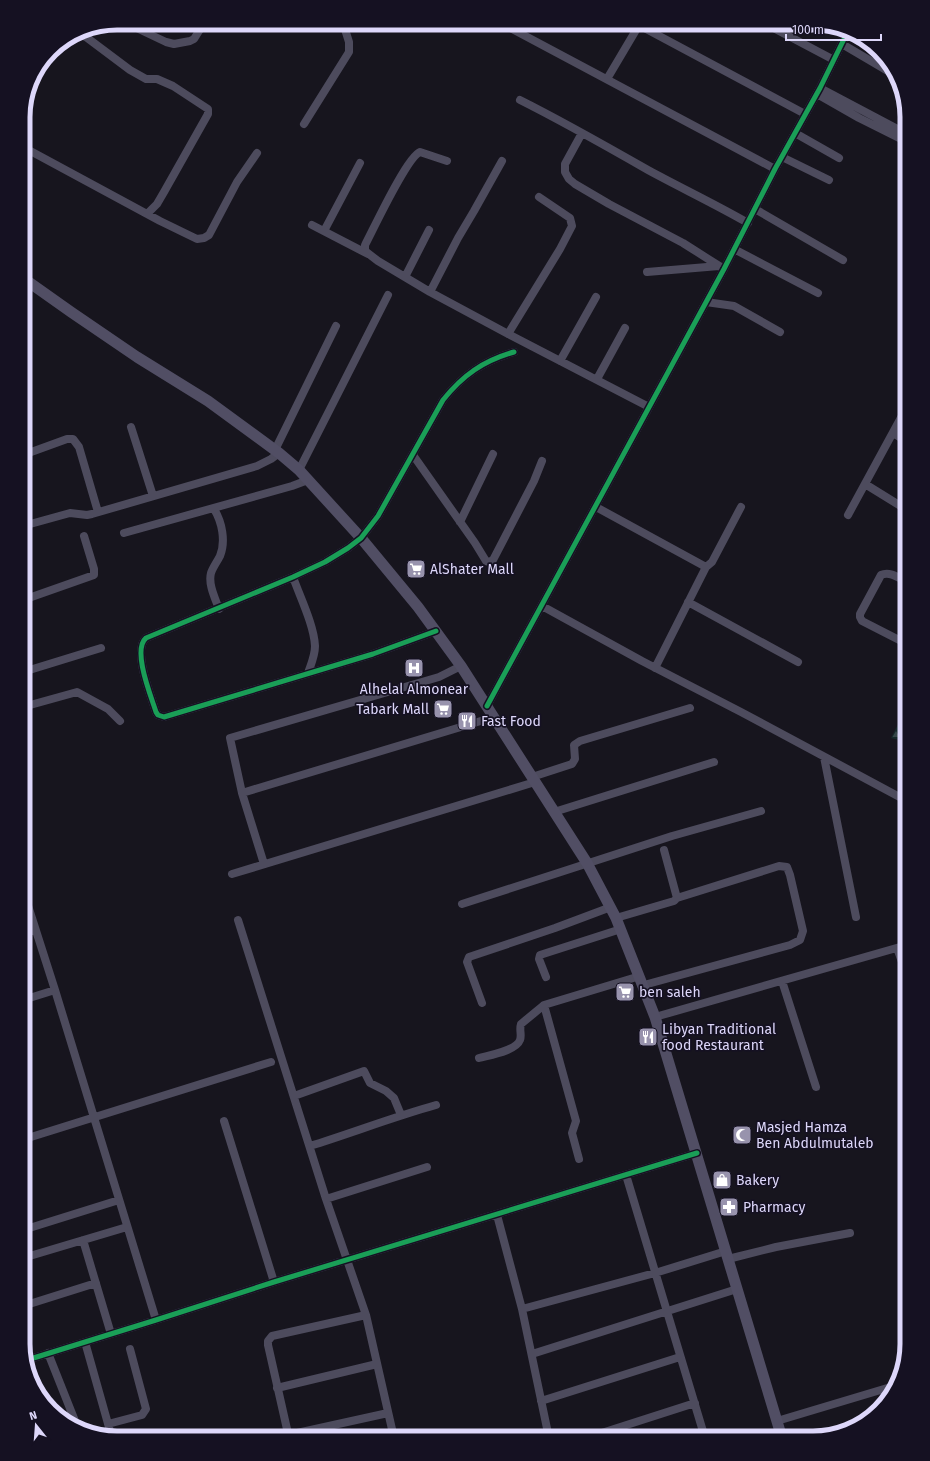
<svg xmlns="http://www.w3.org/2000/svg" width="930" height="1461" font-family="'Fira Sans',sans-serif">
<defs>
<pattern id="forest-firs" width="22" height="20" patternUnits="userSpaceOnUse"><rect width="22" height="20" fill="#152829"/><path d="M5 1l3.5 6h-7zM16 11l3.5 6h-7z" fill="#374649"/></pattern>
</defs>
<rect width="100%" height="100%" fill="#17151e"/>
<path fill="url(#forest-firs)" d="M907,707V742L891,738Z"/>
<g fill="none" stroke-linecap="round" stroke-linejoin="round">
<path stroke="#4d4b5d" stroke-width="8" d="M126,23L166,42L174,44L190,41L194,39L204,23
M501,23L775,169
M635,23L805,114
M764,23L834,60
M76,34L86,37L130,70L146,79H157L173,86L208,109V114L164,192L157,204L147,214
M842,44L898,77
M607,79L639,25
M820,88L907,134
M817,94L859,118L907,142
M520,100C564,122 606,146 648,170C681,188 715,204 748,223
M304,124L349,52V42L343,23
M582,133L565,164V172L569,179L575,184L609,204L683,243L724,269
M795,133L839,158
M23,147L160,221L197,239L204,238L209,235L237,182L257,153
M782,157L829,180
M447,161L420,152C407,157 374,228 365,245V251L378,261L430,292L512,336L649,407
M755,209L843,260
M312,225L368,254
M324,231L360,163
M734,249L818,293
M647,272L719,266
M405,277L429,230
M430,292L458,238L474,211L502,161
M706,302L734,306L780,332
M508,334L560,249L572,226L570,218L539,197
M560,361L596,297
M597,379L625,328
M131,427L153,496
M893,433L907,442
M275,450L336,326
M23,455L67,439H73L79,447L98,512
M413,455L475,543L486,561L490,562L493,560L534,481L542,461
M299,470L388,295
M865,484L907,510
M596,507L706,567
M214,509C222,522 226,541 220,556C217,562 213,567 211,573C208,584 215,598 219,609
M848,515L903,414
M460,522L493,454
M23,526L70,513L87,515L92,514L257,466L271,459L279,453
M124,533L292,486L308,480
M293,577C300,597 314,625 315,646C315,656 311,664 308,673
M23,600L94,575V569L84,536
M688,602L798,662
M542,606L642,661L741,712L907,801
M436,631L373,654L164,717L158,715L156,712C151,696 132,650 146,638L293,577L325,562L348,548L361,538L378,516L443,400C463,375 483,361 514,352
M907,644L862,621L860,617V614L881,575C890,571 899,578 907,582
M655,668L706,567L712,562L741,507
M23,672L101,648
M487,706L724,269L775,169L820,88L847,33
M23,707L77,692L108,709L120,721
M824,757L856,917
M532,777L572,764L575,759L574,745L580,741L690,708
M242,793L494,717
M554,812L714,762
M664,850L677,898
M264,864L242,793L230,738L439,677L461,666
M232,874L535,782
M23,890L55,990L156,1320
M462,904L672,836L761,811
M616,918L674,901L677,898L779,866L787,867L790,875L803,931L800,940L790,945L644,985
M238,920L326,1199L366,1315L394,1438
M23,934L35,930
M897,948L907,976
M546,977L539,959L540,955L621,929
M782,981L816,1087
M23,1000L55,990
M482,1003L467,962L469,957L555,928L611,907
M544,1005L576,1121L572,1133L579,1159
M655,1017L907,945
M479,1058C490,1055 516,1051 520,1040C522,1035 519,1030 521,1024L544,1005L640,976
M294,1096L364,1071L370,1083L386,1091L394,1098L401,1115
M224,1121L274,1282
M31,1137L271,1062
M310,1146C352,1133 393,1117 436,1105
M626,1175L705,1438
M326,1199L427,1167
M497,1215L522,1309L655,1273L726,1251
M23,1230L119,1200
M83,1240L111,1334
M23,1258L127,1227
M728,1259L776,1247L850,1233
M23,1306L96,1283
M522,1309L549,1438
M85,1342L112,1438
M48,1353L77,1426
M532,1354L737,1289
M27,1360L156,1320L274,1282L697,1153
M277,1388L377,1364
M541,1401L680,1357
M777,1421L894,1386
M108,1424L142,1415L146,1409L130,1349
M288,1435L388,1413
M289,1438L268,1345V1341L272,1336L366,1315
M586,1438L695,1403
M758,1438L781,1433"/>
<path stroke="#514e64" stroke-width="11" d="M23,278L71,312L137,357L208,401L279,453L299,470L361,538L418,607L461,666L587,863L616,918L655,1017L782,1438"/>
<g stroke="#151122" stroke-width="8">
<path id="cycleway" d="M436,631L373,654L164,717L158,715L156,712C151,696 132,650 146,638L293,577L325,562L348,548L361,538L378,516L443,400C463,375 483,361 514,352
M487,706L724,269L775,169L820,88L847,33
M27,1360L156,1320L274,1282L697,1153"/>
</g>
<use href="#cycleway" stroke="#1a9f57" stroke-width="5"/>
</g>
<defs>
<g id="supermarket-square" transform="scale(1)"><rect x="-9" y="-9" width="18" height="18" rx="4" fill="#9893ad" stroke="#151122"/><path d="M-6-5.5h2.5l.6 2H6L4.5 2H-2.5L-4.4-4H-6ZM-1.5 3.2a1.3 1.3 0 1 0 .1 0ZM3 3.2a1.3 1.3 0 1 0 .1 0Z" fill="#fff"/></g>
<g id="hospital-square" transform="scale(1)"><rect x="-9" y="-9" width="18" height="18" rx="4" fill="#9893ad" stroke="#151122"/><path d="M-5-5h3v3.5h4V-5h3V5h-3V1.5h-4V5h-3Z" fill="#fff"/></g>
<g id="restaurant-square" transform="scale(1)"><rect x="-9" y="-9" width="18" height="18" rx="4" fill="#9893ad" stroke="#151122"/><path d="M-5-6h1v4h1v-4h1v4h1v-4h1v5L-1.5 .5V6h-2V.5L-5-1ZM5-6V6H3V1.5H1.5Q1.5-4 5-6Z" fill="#fff"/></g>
<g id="mosque-square" transform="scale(1)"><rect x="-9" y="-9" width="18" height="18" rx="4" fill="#9893ad" stroke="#151122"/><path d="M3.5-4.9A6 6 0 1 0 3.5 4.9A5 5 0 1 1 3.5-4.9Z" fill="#fff"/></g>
<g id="shop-square" transform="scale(1)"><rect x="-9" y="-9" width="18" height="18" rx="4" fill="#9893ad" stroke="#151122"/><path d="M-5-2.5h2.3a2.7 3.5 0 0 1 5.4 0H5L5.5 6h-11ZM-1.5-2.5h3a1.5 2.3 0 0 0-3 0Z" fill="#fff"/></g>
<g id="pharmacy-square" transform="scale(1)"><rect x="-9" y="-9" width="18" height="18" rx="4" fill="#9893ad" stroke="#151122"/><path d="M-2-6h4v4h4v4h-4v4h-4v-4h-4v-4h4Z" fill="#fff"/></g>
</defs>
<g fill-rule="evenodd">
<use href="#supermarket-square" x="416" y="569"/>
<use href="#hospital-square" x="414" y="668"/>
<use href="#supermarket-square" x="443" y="709"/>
<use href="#restaurant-square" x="467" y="721"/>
<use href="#supermarket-square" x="625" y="992"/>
<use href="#restaurant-square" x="648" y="1037"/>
<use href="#mosque-square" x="742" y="1135"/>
<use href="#shop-square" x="722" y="1180"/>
<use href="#pharmacy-square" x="729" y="1207"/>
</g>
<g text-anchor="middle" stroke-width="3.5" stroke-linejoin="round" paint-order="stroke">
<g font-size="14" fill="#ddd7fa" stroke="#151122" text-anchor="start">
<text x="430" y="574">AlShater Mall</text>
<text x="414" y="694" text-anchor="middle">Alhelal Almonear</text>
<text x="429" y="714" text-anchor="end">Tabark Mall</text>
<text x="481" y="726">Fast Food</text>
<text x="639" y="997">ben saleh</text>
<text x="662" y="1034">Libyan Traditional<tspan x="662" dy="16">food Restaurant</tspan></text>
<text x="756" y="1132">Masjed Hamza<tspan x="756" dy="16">Ben Abdulmutaleb</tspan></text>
<text x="736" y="1185">Bakery</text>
<text x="743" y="1212">Pharmacy</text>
</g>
</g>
<path d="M0 0H930V1461H0ZM117 30H813A87 87 0 0 1 900 117V1344A87 87 0 0 1 813 1431H117A87 87 0 0 1 30 1344V117A87 87 0 0 1 117 30Z" fill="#151122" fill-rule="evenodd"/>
<path fill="none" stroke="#ddd7fa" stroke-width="5" d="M117 30H813A87 87 0 0 1 900 117V1344A87 87 0 0 1 813 1431H117A87 87 0 0 1 30 1344V117A87 87 0 0 1 117 30Z"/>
<g transform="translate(36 1425) rotate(343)" stroke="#151122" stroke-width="3" paint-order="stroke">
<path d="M0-3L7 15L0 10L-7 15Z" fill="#ddd7fa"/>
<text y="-6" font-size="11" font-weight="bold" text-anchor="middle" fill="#ddd7fa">N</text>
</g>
<path d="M786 34v6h95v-6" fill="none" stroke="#ddd7fa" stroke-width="2"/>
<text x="792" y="34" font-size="12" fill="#ddd7fa" stroke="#151122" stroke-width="3" paint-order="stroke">100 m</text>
</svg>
